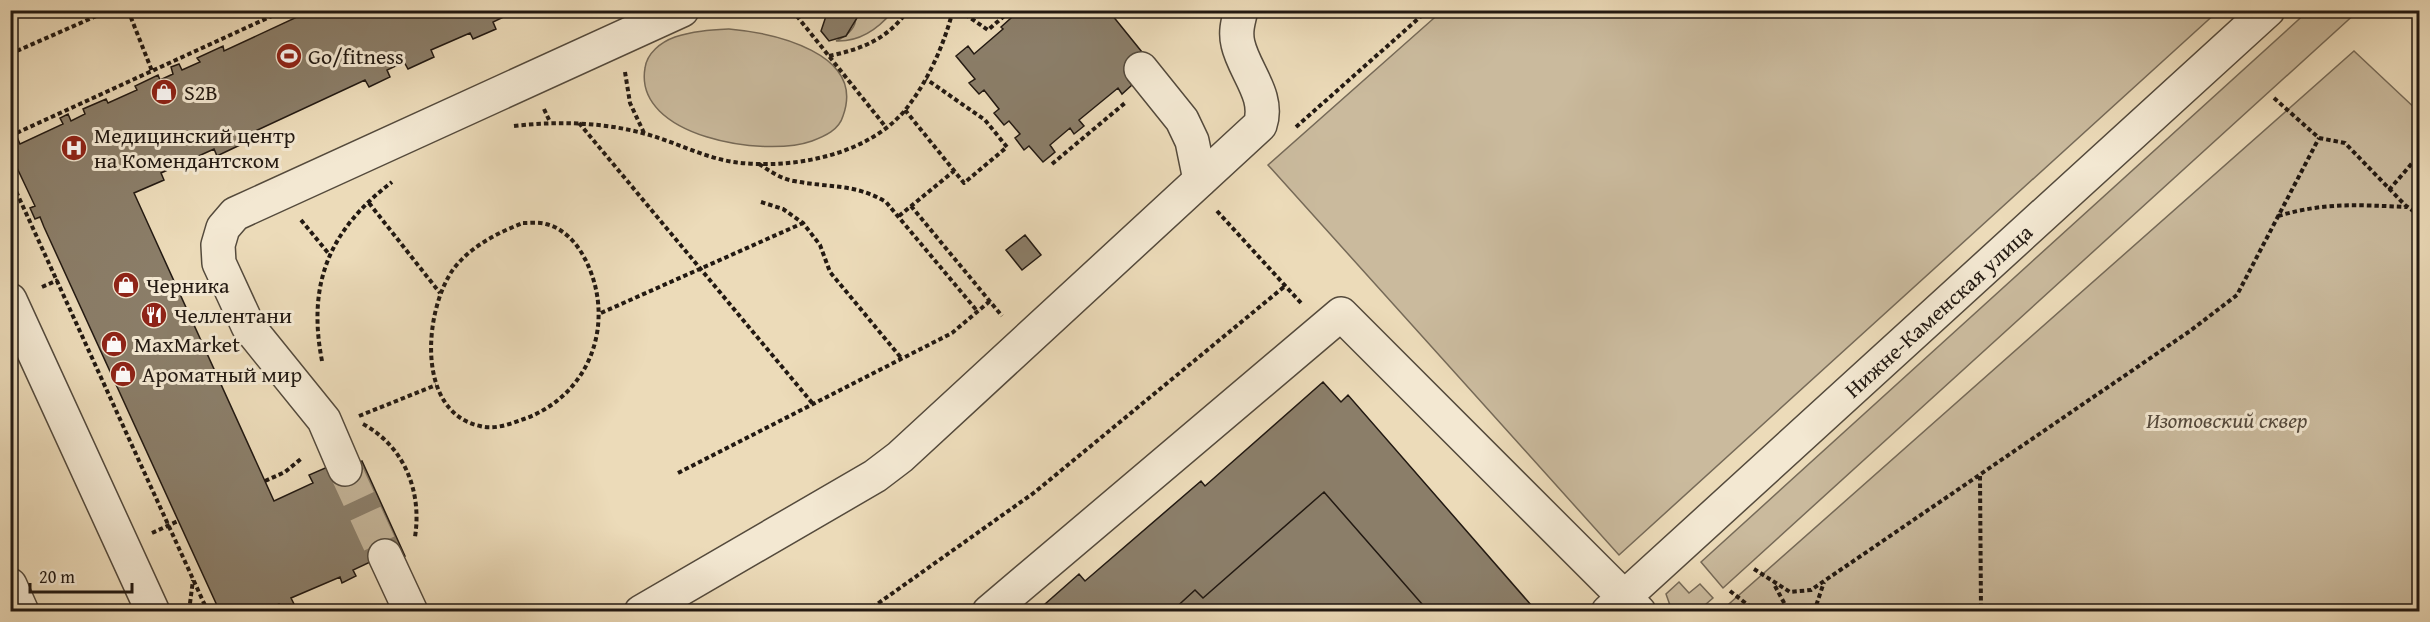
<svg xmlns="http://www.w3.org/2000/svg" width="2430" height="622" font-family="'Gentium Book Plus',serif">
<rect width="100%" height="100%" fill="#ecdbb9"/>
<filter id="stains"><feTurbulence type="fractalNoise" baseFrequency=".00333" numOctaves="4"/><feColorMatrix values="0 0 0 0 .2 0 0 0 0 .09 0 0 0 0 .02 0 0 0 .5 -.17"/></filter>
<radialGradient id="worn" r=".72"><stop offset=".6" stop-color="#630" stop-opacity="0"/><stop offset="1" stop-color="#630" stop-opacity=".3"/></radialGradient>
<path fill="#caba9d" stroke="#766a58" stroke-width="1.5" d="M855,11H893C879,28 860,42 836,41C849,35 859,25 855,11Z
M1442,11V10L2218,11L1619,555L1268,165Z
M2308,11H2358L1723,588L1701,562Z
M729,29C774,33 866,53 843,116C839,130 825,136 812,141C765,158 633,137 645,68C647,53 661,42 675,37C692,31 711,30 729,29Z
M2354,51L2419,112V611H1721Z
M1679,582L1689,593L1700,584L1713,598L1698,611H1672L1666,594Z"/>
<path fill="#8b7e69" stroke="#221912" stroke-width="1.5" d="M312,10H518L493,22L496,29L473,39L470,33L431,50L434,57L408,69L404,62L387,70L390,77L369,87L365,80L238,139L240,145L217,156L214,149L161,173L164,180L134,193L274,501L313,483L309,475L339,462L343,470L362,461L405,556L391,562L387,554L353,570L356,576L342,583L340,577L291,598L295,606L283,612L279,604L263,612H220L44,227L40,217L35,219L30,208L35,206L10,153V140L17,137L20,144L63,124L60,118L68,114L71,121L85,114L83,109L106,99L108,103L137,90L135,86L158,75L160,80L173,74L171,67L179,64L182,70L200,62L197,58L223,46L224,51Z
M831,10H855L857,18L846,36L829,41L821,31L826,16Z
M1020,10H1108L1150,62L1128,80L1132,85L1122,94L1118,88L1079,120L1084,126L1074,134L1070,128L1050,145L1055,152L1043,162L1029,146L1024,150L1015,138L1020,134L1009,121L1004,125L994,113L999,109L984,90L979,94L969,83L975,79L956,56L968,46L974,54L1003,29L1001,27Z
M1025,235L1041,255L1022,270L1006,250Z
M1323,382L1341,402L1348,395L1531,605L1523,612H1429L1324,492L1203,598L1195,590L1171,612H1036L1079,574L1085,581L1201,481L1205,486Z
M1324,492L1429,612H1171L1195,590L1203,598Z"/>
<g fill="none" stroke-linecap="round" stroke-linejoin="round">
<path stroke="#c4b498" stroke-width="33" stroke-dasharray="33 16" stroke-linecap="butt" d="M345,469L385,556"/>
<g stroke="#544a3c" stroke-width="36">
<g id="minor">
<path d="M1141,69L1182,120L1192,141L1200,180"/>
<path d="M10,300L153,612"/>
<path d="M345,469L324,420L248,326L219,263L218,245L223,228L235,214L682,10"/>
<path d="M385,556L411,612"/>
<path d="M10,585L22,612"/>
<path d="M641,612L875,476L900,457L1260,125C1270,96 1244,71 1238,44C1235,32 1238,22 1241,10"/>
<path d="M989,612L1341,314L1639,612"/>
<path id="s1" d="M1608,612L2268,10"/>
</g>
</g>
<path stroke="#221912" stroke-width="4" stroke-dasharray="4.5 3" stroke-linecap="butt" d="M128,10L152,71
M792,10L885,126
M959,10L988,30L1011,10
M10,54L110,10
M829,56C862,49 888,39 908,10
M625,72L630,103L644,133
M2274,98L2319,138L2345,143L2405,205L2420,216
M544,109L550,122
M905,110L964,183L1007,147L985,120L926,79
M579,123L813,404
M514,126C558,121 603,122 646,134C675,142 703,157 733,162C790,170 868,156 906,109C928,81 944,45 953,10
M1296,127L1428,10
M10,136L285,10
M759,164C770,171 781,179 794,181C829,188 854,183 886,202L978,312
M1052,164L1125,103
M10,178L208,612
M2389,190L2420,154
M761,202L783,209L803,223L820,245L830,272L902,359
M369,203L440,293
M911,206L1002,316
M1217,211L1301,303
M899,216L954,171
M2278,216C2326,202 2358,205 2407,207
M301,220L329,254
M523,223C530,223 539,222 546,224C563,228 577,243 585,259C617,321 591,395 524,419C510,424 495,430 480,426C416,412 424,313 452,271C469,247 497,233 523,223Z
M42,287L58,280
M601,313L803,223
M322,361C307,284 329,230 392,182
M359,416L436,385
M363,424C405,447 422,492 415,537
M678,473L952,333L990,301
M1980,476L1981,612
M265,481L285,472L302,458
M152,533L178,521
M1754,569L1790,592L1811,590L2190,331L2237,295L2319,138
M1775,586L1789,612
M1730,591L1757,612
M189,611L193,580
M866,612L1035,492L1285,286
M1814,612L1824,582"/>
<use href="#minor" stroke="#f3e8d2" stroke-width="33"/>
</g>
<defs>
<g id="stadium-disc" transform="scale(1.35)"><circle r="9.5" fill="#8f2418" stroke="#f3e8d2"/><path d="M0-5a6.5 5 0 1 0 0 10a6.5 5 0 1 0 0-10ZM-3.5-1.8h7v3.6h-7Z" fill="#fff"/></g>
<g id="shop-disc" transform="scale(1.35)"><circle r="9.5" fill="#8f2418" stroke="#f3e8d2"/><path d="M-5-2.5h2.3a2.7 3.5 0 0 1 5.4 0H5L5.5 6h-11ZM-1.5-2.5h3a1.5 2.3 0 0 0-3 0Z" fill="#fff"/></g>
<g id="hospital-disc" transform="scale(1.35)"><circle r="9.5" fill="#8f2418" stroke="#f3e8d2"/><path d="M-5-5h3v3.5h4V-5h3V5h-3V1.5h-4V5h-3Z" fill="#fff"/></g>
<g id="restaurant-disc" transform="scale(1.35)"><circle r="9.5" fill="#8f2418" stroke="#f3e8d2"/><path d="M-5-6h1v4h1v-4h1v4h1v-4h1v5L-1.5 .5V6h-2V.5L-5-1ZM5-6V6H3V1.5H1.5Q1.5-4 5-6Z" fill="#fff"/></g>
</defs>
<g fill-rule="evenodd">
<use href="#stadium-disc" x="289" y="56"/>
<use href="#shop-disc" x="164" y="92"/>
<use href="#hospital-disc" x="74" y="148"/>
<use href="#shop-disc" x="126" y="285"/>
<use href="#restaurant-disc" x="154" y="315"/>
<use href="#shop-disc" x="114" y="344"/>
<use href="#shop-disc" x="123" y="374"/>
</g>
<g text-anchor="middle" stroke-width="6" stroke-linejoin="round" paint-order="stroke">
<g font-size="22" fill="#221912" stroke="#f3e8d2" text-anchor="start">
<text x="308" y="64">Go/fitness</text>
<text x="184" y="100">S2B</text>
<text x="94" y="143">Медицинский центр<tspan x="94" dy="25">на Комендантском</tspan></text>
<text x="146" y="293">Черника</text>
<text x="174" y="323">Челлентани</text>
<text x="134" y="352">MaxMarket</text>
<text x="142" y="382">Ароматный мир</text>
</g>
<g font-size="22" fill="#221912" stroke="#f3e8d2">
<text dy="8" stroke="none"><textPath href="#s1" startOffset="447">Нижне-Каменская улица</textPath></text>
</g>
<g font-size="22" font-style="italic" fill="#54493c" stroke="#f3e8d2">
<text x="2227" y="428">Изотовский сквер</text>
</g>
</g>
<rect width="2430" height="622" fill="none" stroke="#ecdbb9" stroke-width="36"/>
<rect x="12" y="12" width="2406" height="598" fill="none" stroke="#221912" stroke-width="3"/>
<rect x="18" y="18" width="2394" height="586" fill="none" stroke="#221912" stroke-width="1.5"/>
<path d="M30 583v9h102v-9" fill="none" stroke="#221912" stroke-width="3"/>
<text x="39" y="583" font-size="18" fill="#221912" stroke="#f3e8d2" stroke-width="4.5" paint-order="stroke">20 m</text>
<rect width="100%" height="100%" filter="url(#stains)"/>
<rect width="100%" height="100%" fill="url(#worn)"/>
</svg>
